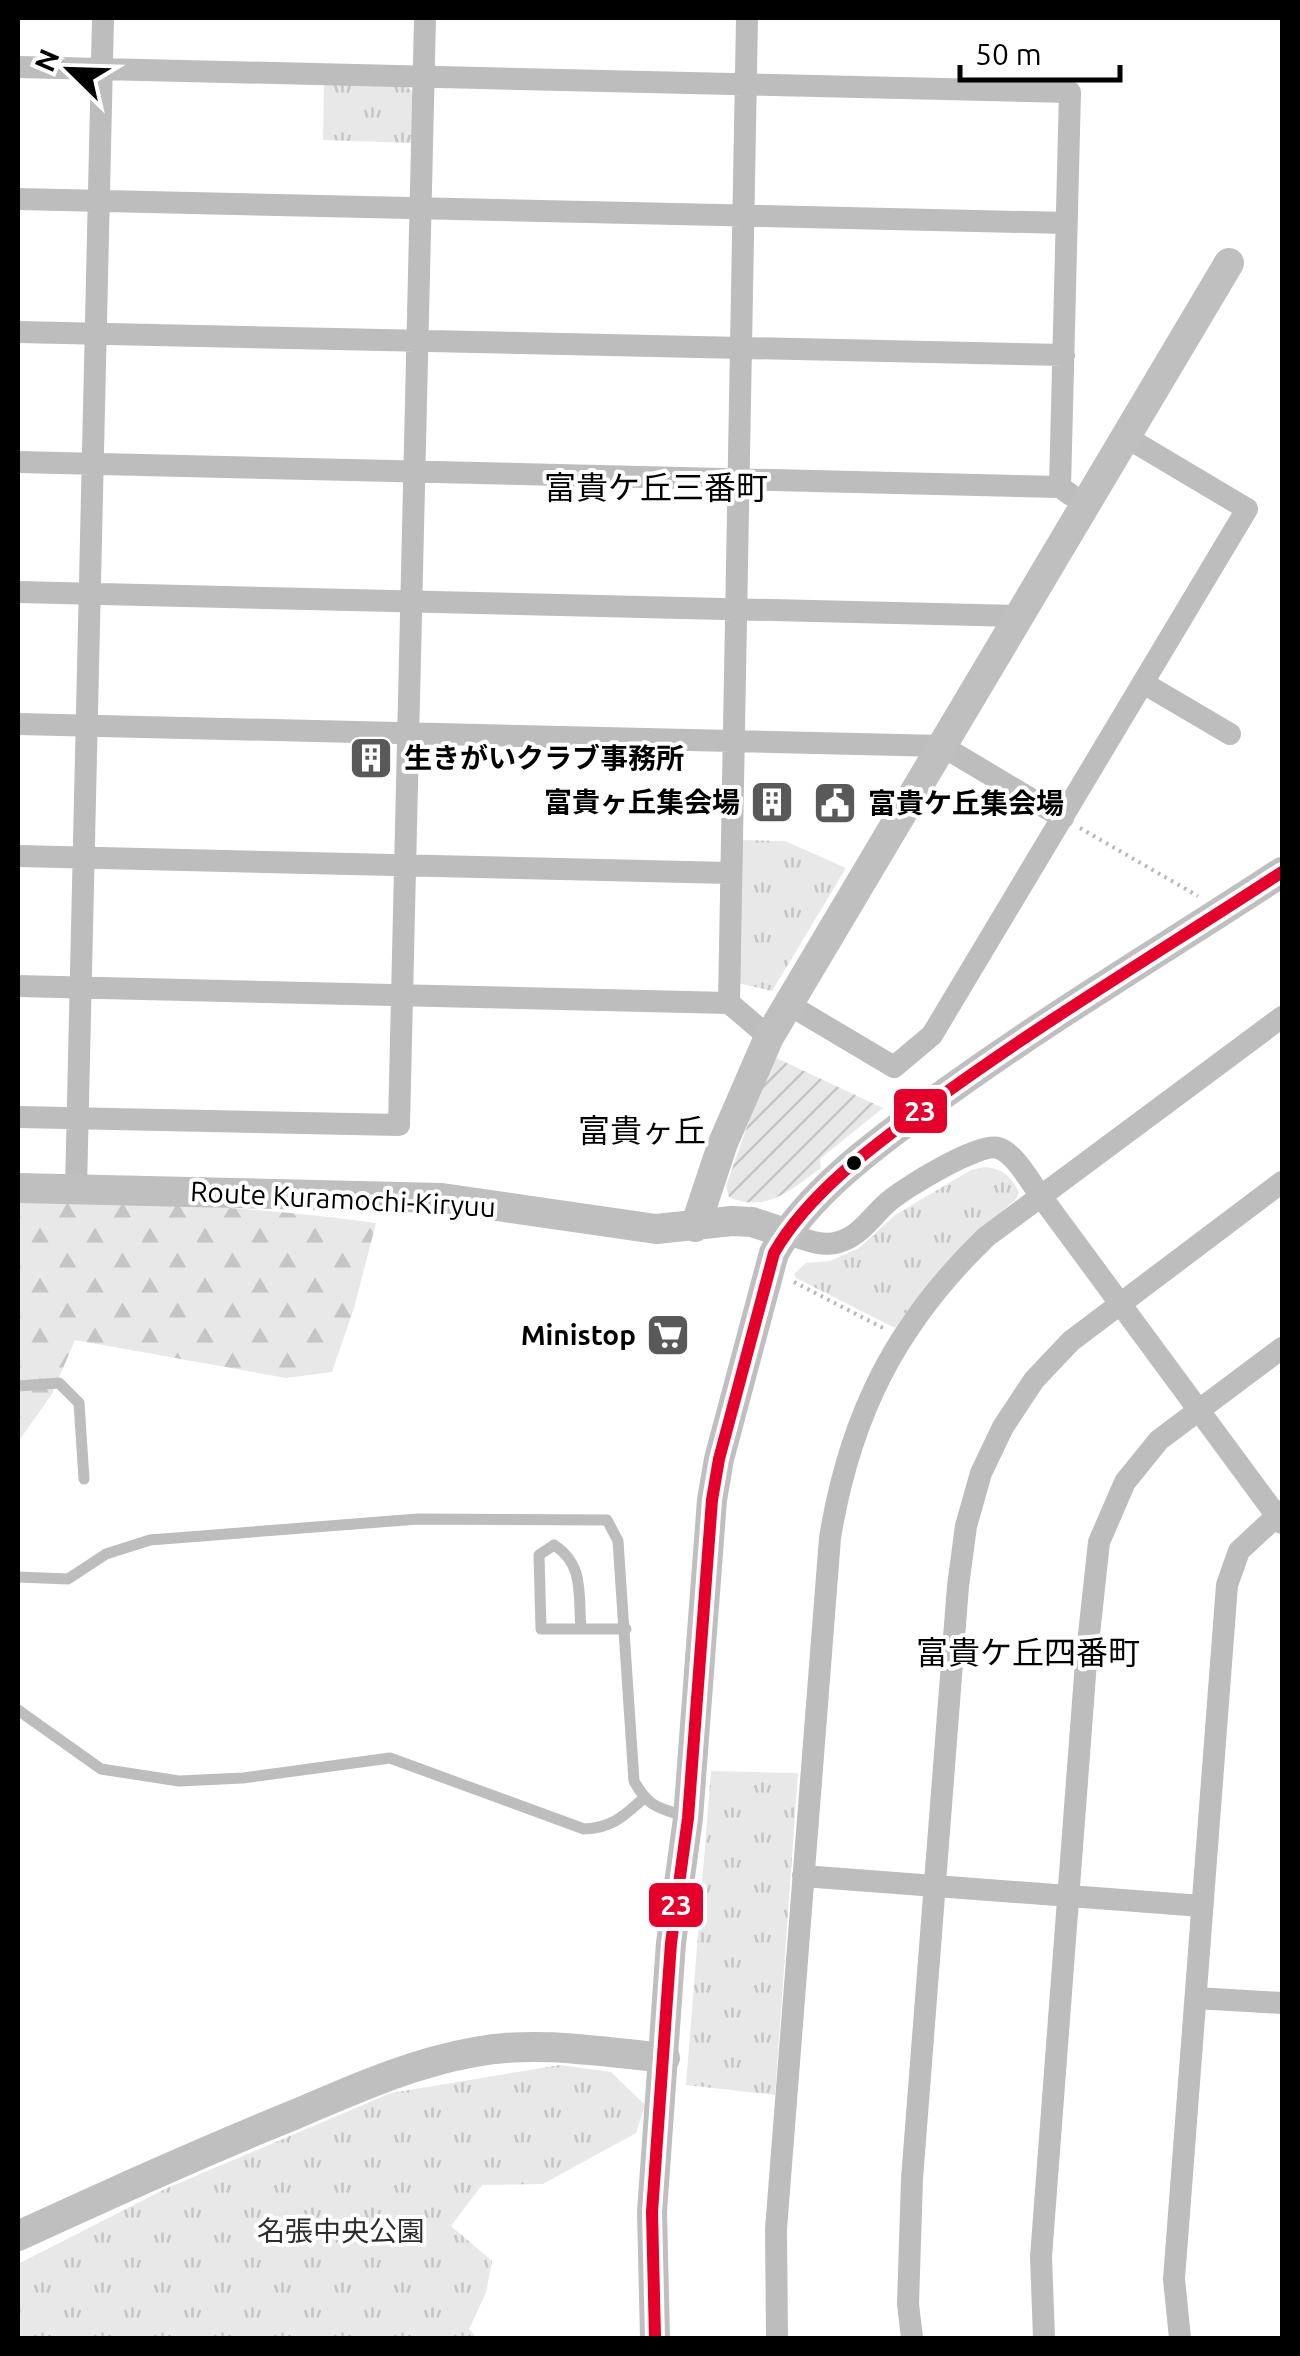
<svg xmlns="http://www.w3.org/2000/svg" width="1300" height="2356" font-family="Ubuntu,'Noto Sans JP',sans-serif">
<defs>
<pattern id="forest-firs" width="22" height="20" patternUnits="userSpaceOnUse" patternTransform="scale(2.5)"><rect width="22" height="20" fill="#e8e8e8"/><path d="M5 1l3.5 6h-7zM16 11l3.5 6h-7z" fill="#c5c5c5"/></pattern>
<pattern id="park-tufts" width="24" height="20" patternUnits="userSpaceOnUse" patternTransform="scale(2.5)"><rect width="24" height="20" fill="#e8e8e8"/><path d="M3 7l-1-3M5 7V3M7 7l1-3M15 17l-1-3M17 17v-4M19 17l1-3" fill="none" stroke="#c5c5c5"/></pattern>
<pattern id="garden-furrows" width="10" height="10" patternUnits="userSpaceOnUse" patternTransform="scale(2.5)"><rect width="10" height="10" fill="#e8e8e8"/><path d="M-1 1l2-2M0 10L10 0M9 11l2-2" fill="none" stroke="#c5c5c5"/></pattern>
</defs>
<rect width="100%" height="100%" fill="#fff"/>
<path fill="url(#forest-firs)" d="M18,1198C137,1201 257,1207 376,1223L354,1308L332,1372L286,1378L75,1340L52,1394L18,1442Z"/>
<path fill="url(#park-tufts)" d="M324,81L404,83L414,94L412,143L323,140Z
M740,840L785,841L846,868L772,991L738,983Z
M985,1167C1003,1169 1011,1176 1019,1192L1016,1199C970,1239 930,1278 895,1328L796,1278L794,1274L806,1263L830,1261L859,1248L895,1215L971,1170Z
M711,1771L798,1773L775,2095L686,2085Z
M560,2065L611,2072L645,2105L636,2133L543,2184L482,2185L451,2226L492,2261L486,2293L469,2329L477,2338H18V2264L165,2189L391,2093Z"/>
<path fill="url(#garden-furrows)" d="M772,1056L883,1108L820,1159L821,1168C792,1189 766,1214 729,1197L726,1186Z"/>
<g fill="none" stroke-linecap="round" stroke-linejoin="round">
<path stroke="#b8b8b8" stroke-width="4" stroke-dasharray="2.5 5" stroke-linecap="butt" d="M1080,828L1198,896
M794,1282L883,1328"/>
<path stroke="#bdbdbd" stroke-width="11" d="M18,1386L59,1383L79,1403L84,1479
M554,1545L539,1555L541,1629H626
M554,1545C585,1565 578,1595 581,1629
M18,1577L68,1579L106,1554L150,1540L418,1519L607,1520L618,1541L634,1781C649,1808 658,1807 686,1817
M18,1710L101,1769L179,1781L243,1778L390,1758L584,1829C612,1828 624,1816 644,1798"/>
<path stroke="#bdbdbd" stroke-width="22" d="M18,67L1070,92L1060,487
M18,199L1066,223
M18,332L1064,355
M18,462L1060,487L1071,495
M18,592L1019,616
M1145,684L1230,734
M18,724L942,746L1063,818
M18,856L729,873
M18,986L729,1003L769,1037
M729,1003L747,18
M788,1004L894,1067L932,1035L1247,509L1126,437
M18,1117L399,1125L425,18
M76,1189L103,18
M785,1233C802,1238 821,1248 839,1242C860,1236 871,1217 887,1203C902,1189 979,1142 998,1148C1015,1153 1030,1182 1040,1195L1282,1523
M803,1876L1202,1906
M1196,1998L1282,2003
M777,2338L776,2229L830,1538C850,1415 896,1324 986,1237L1282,1017
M912,2338L908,2304L912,2179L958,1586L966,1526L981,1473L1003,1427L1034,1380L1071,1341L1282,1182
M1044,2338L1041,2257L1086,1662L1099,1542L1125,1482L1159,1440L1282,1348
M1180,2338L1174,2279L1227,1585L1239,1551L1282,1511"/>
<path stroke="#bfbfbf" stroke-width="30" d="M18,1188L442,1198L656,1229L732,1221L752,1222L785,1233
M695,1227L723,1143L769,1037L1229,263
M18,2236C110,2194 202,2152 296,2114C355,2089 412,2063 475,2052C538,2040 602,2052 665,2058
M655,2338L652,2212L671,1943L688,1818L712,1500L719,1459L774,1253C809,1192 877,1143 933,1102C1045,1020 1166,948 1282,872"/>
<g stroke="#fff" stroke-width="20">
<path id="bus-1" d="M655,2338L652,2212L671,1943L688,1818L712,1500L719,1459L774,1253C809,1192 877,1143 933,1102C1045,1020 1166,948 1282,872"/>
</g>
<use href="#bus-1" stroke="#e4002b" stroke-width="12"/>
</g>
<defs>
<g id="building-square" transform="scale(2.25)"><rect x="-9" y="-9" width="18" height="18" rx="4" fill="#595959" stroke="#fff"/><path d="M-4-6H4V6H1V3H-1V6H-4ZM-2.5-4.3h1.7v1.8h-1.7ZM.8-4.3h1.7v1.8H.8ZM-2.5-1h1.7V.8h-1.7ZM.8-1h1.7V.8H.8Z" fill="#fff"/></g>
<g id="civic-square" transform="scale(2.25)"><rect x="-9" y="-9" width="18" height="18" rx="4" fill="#595959" stroke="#fff"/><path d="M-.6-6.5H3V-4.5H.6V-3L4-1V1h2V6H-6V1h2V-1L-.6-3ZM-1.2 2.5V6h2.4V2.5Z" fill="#fff"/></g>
<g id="supermarket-square" transform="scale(2.25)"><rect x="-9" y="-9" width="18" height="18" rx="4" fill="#595959" stroke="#fff"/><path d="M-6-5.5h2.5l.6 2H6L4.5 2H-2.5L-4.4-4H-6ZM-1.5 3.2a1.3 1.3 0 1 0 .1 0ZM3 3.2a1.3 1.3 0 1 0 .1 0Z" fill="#fff"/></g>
</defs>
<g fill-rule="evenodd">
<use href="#building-square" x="371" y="758"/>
<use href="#building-square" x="772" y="802"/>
<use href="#civic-square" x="835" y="803"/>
<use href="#supermarket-square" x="668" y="1335"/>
</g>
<circle fill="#000" stroke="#fff" stroke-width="4" cx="854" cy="1163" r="9"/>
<g text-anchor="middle" stroke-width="8" stroke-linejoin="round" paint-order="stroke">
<g font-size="28" font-weight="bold" fill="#000" stroke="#fff" text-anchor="start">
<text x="404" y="768">生きがいクラブ事務所</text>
<text x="740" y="812" text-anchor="end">富貴ヶ丘集会場</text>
<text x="868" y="813">富貴ケ丘集会場</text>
<text x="636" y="1345" text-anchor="end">Ministop</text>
</g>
<g font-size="28" fill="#000" stroke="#fff">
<text transform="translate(343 1199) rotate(3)" y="10">Route Kuramochi-Kiryuu</text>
</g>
<g font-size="28" fill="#2d2d2d" stroke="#fff">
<text x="341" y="2241">名張中央公園</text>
</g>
<g font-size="32" fill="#000" stroke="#fff">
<text x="656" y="499">富貴ケ丘三番町</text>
<text x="642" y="1142">富貴ヶ丘</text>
<text x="1028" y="1664">富貴ケ丘四番町</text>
</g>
</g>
<g stroke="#fff" stroke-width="4">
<rect x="892" y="1087" width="57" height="48" rx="10" fill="#e4002b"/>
<rect x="647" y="1881" width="58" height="48" rx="10" fill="#e4002b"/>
</g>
<g font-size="28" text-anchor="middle" font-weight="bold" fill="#fff">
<text x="920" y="1121">23</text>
<text x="676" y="1915">23</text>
</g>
<rect width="1300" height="2356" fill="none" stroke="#000000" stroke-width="40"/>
<g transform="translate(70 70) rotate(293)" stroke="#ffffff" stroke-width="8" paint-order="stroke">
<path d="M0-8L18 38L0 25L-18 38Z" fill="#000000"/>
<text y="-15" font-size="28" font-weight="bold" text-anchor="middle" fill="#000000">N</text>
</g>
<path d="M960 65v15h160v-15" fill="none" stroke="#000000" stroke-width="5"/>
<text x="975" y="65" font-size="30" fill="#000000" stroke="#ffffff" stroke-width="8" paint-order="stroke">50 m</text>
</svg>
